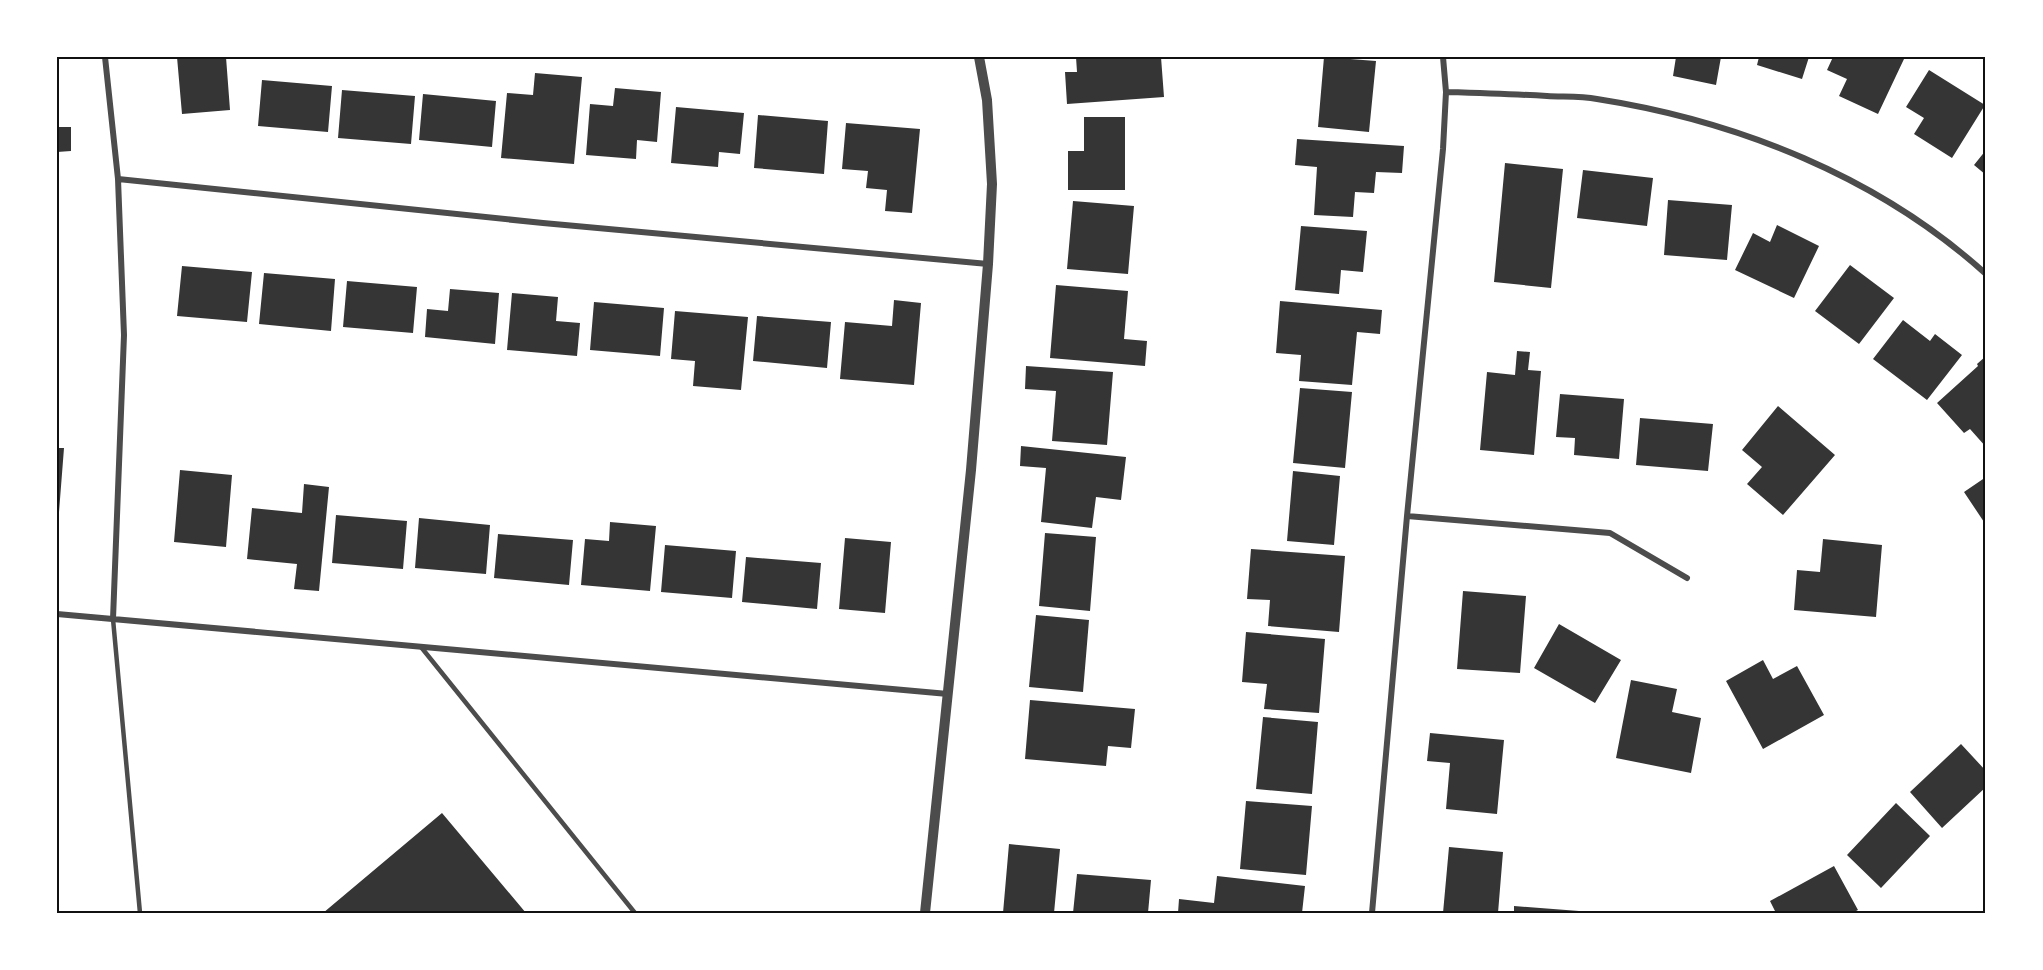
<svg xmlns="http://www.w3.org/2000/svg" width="2043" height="970" font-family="'Golos Text',sans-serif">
<rect width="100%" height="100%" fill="#fff"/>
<path fill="#353535" d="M177,57H226L230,110L182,114Z
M1076,57H1161L1164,97L1067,104L1065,72H1077Z
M1324,57L1376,61L1369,132L1318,127Z
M1676,57H1721L1716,85L1673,76Z
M1759,57H1809L1802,79L1757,65Z
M1833,57H1900L1904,59L1878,114L1839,96L1847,79L1827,70Z
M1929,70L1985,105L1952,158L1914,134L1924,118L1906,107Z
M535,73L582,77L574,164L501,158L507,93L533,95Z
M262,80L332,86L328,132L258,126Z
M615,88L661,92L657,142L637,140L636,159L586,155L590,104L613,106Z
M342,90L415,96L411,144L338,138Z
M423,94L496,101L492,147L419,140Z
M676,107L744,113L740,154L719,152L718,167L671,163Z
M758,115L828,121L824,174L754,168Z
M1084,117H1125V190H1068V151H1084Z
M846,123L920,129L912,213L885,211L887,190L866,188L868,171L842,169Z
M57,127H71V151L57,152Z
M1297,139L1404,146L1402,173L1376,172L1374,193L1355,192L1353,217L1314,215L1317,167L1295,165Z
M1986,150V175L1974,165Z
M1505,163L1563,169L1551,288L1494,282Z
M1583,170L1653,178L1647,226L1577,218Z
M1668,200L1732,205L1727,260L1664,255Z
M1073,201L1134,206L1128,274L1067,269Z
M1777,225L1819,246L1794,298L1735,270L1753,233L1770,242Z
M1301,226L1367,231L1363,272L1341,270L1339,294L1295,290Z
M1850,265L1894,298L1859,344L1815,311Z
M182,266L252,272L247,322L177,316Z
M264,273L335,279L331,331L259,324Z
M347,281L417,287L413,333L343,327Z
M1056,285L1128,291L1124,339L1147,341L1145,366L1050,358Z
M450,289L499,293L495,344L425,337L427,309L448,311Z
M512,293L558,297L556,321L580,323L577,356L507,350Z
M894,300L921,303L914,385L840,379L845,322L892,326Z
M1280,301L1382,310L1380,334L1357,332L1352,385L1299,381L1301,355L1276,353Z
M594,302L664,308L660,356L590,350Z
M675,311L748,317L741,390L693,386L695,361L671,359Z
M757,316L831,322L827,368L753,361Z
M1903,320L1930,341L1935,334L1962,355L1927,400L1873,359Z
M1517,351L1530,352L1528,370L1541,371L1534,455L1480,450L1487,372L1515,375Z
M1986,356V447L1970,429L1964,433L1937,403L1978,366L1977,364Z
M1026,366L1113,372L1107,445L1052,441L1056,391L1025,389Z
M1300,388L1352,392L1345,468L1293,463Z
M1560,394L1624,399L1619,459L1574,455L1575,438L1556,437Z
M1778,406L1835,455L1783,515L1747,484L1762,467L1742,450Z
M1640,418L1713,424L1708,471L1636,465Z
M1021,446L1126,457L1121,500L1096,497L1092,528L1041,522L1046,468L1020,466Z
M57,448H64L59,512H57Z
M180,470L232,475L226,547L174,542Z
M1293,471L1340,476L1334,545L1287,541Z
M1986,477V525L1964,492Z
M304,484L329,487L319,591L294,589L297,564L247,559L252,508L302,513Z
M336,515L407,521L403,569L332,563Z
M419,518L490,525L486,574L415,568Z
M610,522L656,526L650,591L581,585L585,539L609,541Z
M1045,533L1096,537L1090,611L1039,606Z
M498,534L573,540L569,585L494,578Z
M845,538L891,542L885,613L839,609Z
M1823,539L1882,545L1876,617L1794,610L1797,570L1820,572Z
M665,545L736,551L732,598L661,592Z
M1251,549L1345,556L1339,632L1268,626L1270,600L1247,599Z
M746,557L821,563L817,609L742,602Z
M1463,591L1526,596L1520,673L1457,669Z
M1036,615L1089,620L1083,692L1029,687Z
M1559,624L1621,660L1595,703L1534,668Z
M1246,632L1325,639L1319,713L1264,709L1267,684L1242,682Z
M1763,660L1773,679L1797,666L1824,715L1763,749L1726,681Z
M1631,680L1677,689L1672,712L1701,718L1691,773L1616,758Z
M1030,700L1135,709L1131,748L1108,746L1106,766L1025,759Z
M1263,717L1318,722L1312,794L1256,789Z
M1430,733L1504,740L1497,814L1446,809L1450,763L1427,761Z
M1961,744L1986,771V787L1942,828L1910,792Z
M1246,801L1312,806L1306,875L1240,869Z
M1896,803L1930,836L1881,888L1847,855Z
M442,813L526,913H323Z
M1009,844L1060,849L1054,913H1003Z
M1449,847L1503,852L1498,913H1443Z
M1834,866L1858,910L1852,913H1776L1770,901Z
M1077,874L1151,880L1148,913H1073Z
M1217,876L1305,886L1302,913H1178L1179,899L1214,903Z
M1514,906L1579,911V913H1514Z"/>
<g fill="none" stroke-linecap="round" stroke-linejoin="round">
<path stroke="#4c4c4c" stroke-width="4.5" d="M113,619L140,913
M421,647L635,913"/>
<path stroke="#4c4c4c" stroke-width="6" d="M105,57L118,179L124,335L113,619
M1446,92C1480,93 1513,94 1547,96C1563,97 1580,96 1597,99C1738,121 1879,177 1986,274
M118,179L543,223L988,264
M1407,516L1610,533L1687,578
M57,614L948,694
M1372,913L1407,516L1443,149L1446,92L1443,57"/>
<path stroke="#4c4c4c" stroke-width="10" d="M925,913L971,470L988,264L992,184L987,100L979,57"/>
</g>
<rect width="2043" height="970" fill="none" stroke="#ffffff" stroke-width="117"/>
<rect x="58" y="58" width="1926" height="854" fill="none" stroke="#111" stroke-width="2"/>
</svg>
